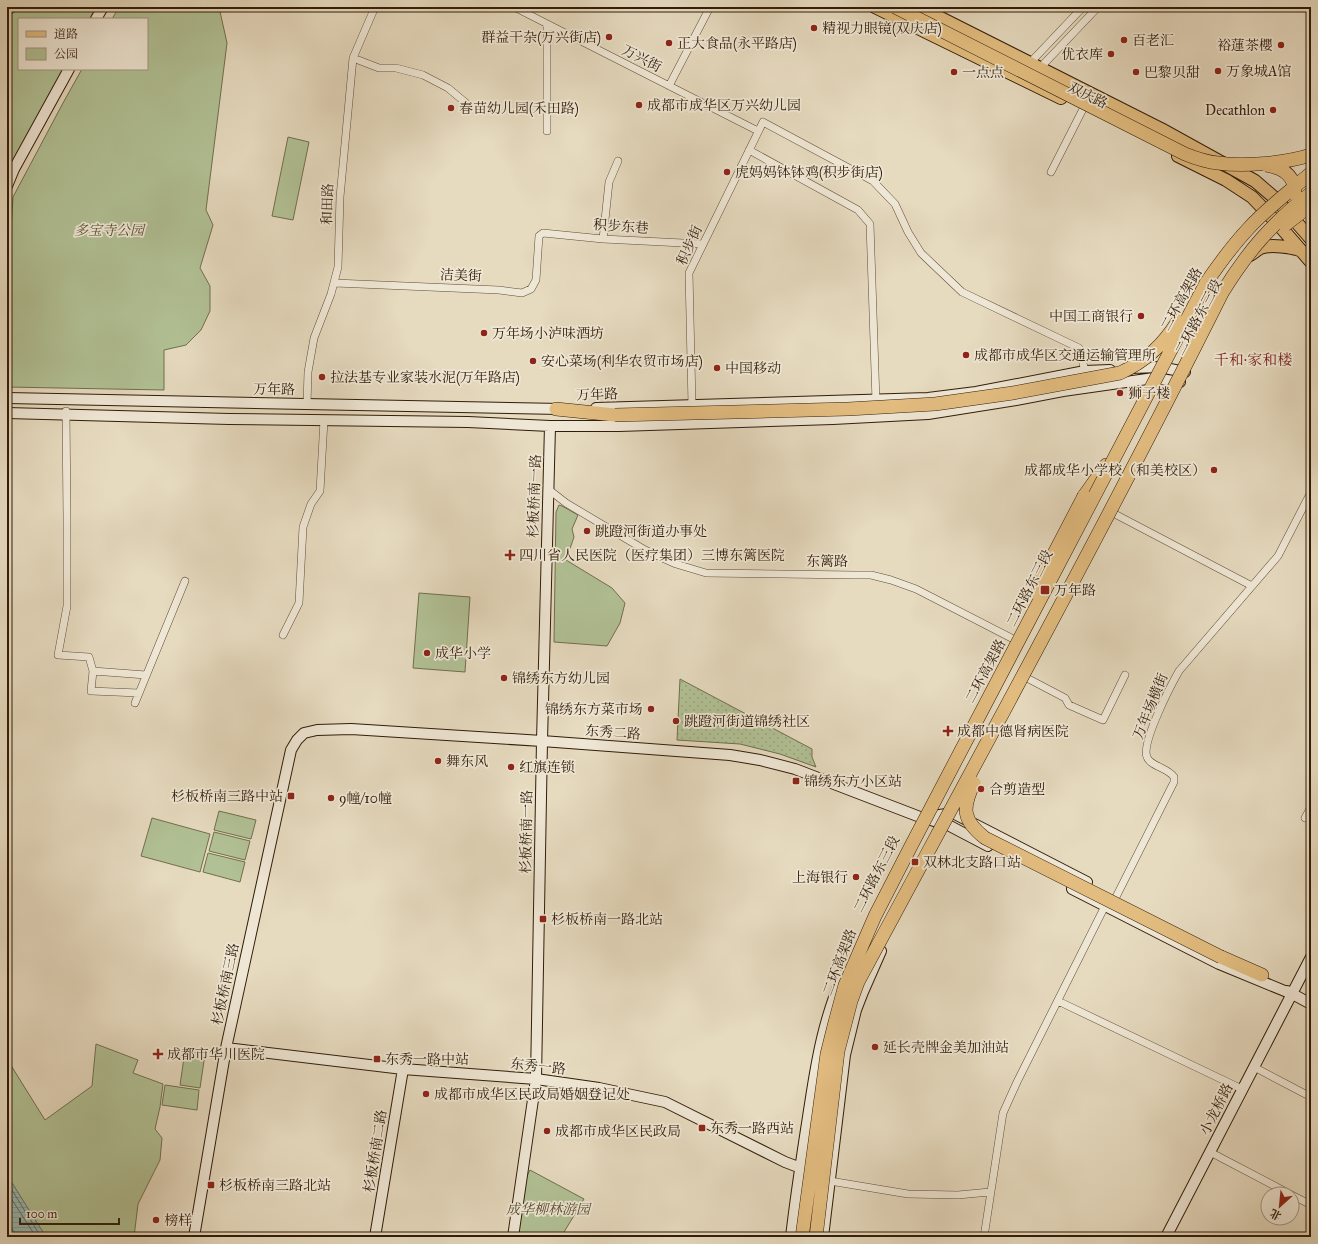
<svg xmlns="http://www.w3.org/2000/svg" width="1318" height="1244" font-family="'IM FELL Great Primer','Noto Serif SC',serif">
<defs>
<pattern id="grass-dots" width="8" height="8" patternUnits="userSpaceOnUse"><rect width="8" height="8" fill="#b1c195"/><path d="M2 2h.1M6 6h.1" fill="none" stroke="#99a57f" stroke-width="1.8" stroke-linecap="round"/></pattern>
<pattern id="water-rules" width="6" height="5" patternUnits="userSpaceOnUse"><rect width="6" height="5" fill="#96bab4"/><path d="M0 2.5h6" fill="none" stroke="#829f99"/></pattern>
</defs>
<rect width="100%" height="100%" fill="#e6dabf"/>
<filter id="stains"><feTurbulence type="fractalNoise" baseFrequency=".005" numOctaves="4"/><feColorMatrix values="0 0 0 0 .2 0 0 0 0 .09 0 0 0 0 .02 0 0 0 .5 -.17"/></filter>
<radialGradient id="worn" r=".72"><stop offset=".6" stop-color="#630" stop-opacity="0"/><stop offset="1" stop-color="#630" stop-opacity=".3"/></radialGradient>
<path fill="url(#grass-dots)" stroke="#716e4e" d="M680,679L812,749V757L816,767L780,754L740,744L677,740Z"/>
<path fill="#b1c195" stroke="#716e4e" d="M22,7H96L90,19H19V69H63L7,176V17Z
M119,7H219L227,43L206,210L213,225L200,268L210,286V311L201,330L186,345L164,350V390L7,387V294L13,197L63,103L82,69H147V19H112Z
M288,137L309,142L293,220L272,216Z
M559,505L562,506L578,515L572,529L574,537L566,560L612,588L625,603L620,623L607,646L554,642L556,512Z
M419,593L470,597L465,672L413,668Z
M219,811L256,820L251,839L214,830Z
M152,818L210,834L200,872L141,856Z
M214,832L250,841L245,860L209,851Z
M208,853L245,862L240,882L203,872Z
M96,1044L138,1060L133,1073L163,1084L160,1107L155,1129L162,1138L160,1160L138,1204L134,1237H46L7,1175V1059L45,1120L92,1086Z
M185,1051L205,1054L200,1088L180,1085Z
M165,1085L199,1090L197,1110L162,1105Z
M530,1170L584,1199L561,1237H518L526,1178Z
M7,1220L17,1237H7Z"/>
<path fill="url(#water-rules)" stroke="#6e7b6f" d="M7,7H22L7,17Z
M7,1175L46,1237H17L7,1220Z"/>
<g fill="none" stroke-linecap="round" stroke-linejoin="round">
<path stroke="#646b5e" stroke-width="1" d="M7,1182L41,1237
M7,1192L36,1237"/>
<g stroke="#5e4c36" stroke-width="8">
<path id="street" d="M514,7L758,131
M547,25V131
M353,58L379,68H396L423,75L448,88L466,103
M1028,65L1083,7
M1039,69L1098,7
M669,86L710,7
M749,150L858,210L870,224L876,401
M1051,172L1083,109
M603,239L609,182L618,161
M335,283L499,290L522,293L531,289L536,280L539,236L543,233L603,239L703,244
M307,404L308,372L314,338L331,294L338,267L340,197L353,58L375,7
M692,405L689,273L763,122L873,181L895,204L908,232L921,253L962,292L1079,348L1085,371
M66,411L67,517V606L58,655L89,657L93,671
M548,489L566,503L645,550L676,564L706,573L854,575H871L891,580L916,589L1017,641
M1111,512L1252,586
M283,635L299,603L303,527L311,504L320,491L324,420
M1025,677L1065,698L1069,705L1103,720L1125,675
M139,693L91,691L93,671L146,675
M135,703L185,581
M1305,818L1311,807
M1116,897L1174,782V777C1168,768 1150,766 1147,757C1141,743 1171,685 1179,671L1278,556L1311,492
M1058,1001L1242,1089
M1254,1067L1311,1097
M1210,1152L1290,1194
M830,1181L908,1194L958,1195L990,1192
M1292,1195L1311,1205
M984,1237L1003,1113L1017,1082L1105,906"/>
</g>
<g stroke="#311c08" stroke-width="12">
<path id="secondary" d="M96,19L103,7
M7,186L14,169L69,69
M1130,368L1160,367L1185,372
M7,398L562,409
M596,408L928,398L976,392L1085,371L1110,370
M7,413L229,419L468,422L550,426H619L833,419L928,414L1016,400L1063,391L1154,378L1180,382
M926,817L953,813L1087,882
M1072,889L1219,964L1292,994
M1287,991L1311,1004
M226,1048L403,1069L536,1079L599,1088L665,1102L785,1162L806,1170
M194,1237L226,1048L291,750L297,740L304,733L317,730L351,729L542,741L730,755L760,760L795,769L920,817L948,825L988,846
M375,1237L403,1069
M513,1237L536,1079L542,741L550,426
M791,1237C796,1193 803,1149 810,1104C817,1058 824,1018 843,975
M823,1237L845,1055L856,1010L863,992L881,951
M1166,1237L1311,957"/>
</g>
<g stroke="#311c08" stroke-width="14">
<path id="primary" d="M875,7L1061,98
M919,7L1161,129L1255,181L1277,200L1311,239
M1178,156L1226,180L1252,197L1278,224L1311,262
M1250,255C1253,253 1257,250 1260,248C1270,244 1293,247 1302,251"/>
</g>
<g stroke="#311c08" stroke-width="14">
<path id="highway" d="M556,409L615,415
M1084,496L1106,465
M1221,957L1262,975"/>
</g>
<use href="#street" stroke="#efe7d5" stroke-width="7"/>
<use href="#secondary" stroke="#efe7d5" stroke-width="10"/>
<use href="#primary" stroke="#e3bd80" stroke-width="12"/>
<use href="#highway" stroke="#e3bd80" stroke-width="13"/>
<g stroke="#311c08" stroke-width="14" stroke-linecap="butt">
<path id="highway-bridge" d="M895,7L1185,154C1195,158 1206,162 1218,163C1245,167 1285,163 1311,155
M1266,165C1284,168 1295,176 1295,194
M1285,225L1311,205
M615,415L848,409L935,404L1013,393L1120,373C1146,361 1163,345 1178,321
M1034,592L1084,496
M974,783C962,808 962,820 985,838L1221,957
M802,1237L827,1054L834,1026L845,985L875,916L911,846L1206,283C1219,264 1233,245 1248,229C1267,208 1290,191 1311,173
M816,1237L838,1051L851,1001L858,982C981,753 1106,525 1222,293C1248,251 1272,223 1311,193"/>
</g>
<use href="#highway-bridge" stroke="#e3bd80" stroke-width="13"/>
</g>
<g fill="#8f2418" stroke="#efe7d5" stroke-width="1.5">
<circle cx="814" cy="28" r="4"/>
<circle cx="609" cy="37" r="4"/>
<circle cx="1124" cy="40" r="4"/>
<circle cx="669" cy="43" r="4"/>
<circle cx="1281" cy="45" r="4"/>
<circle cx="1111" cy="54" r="4"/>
<circle cx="1218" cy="71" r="4"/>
<circle cx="954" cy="72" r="4"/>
<circle cx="1136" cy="72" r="4"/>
<circle cx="639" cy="105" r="4"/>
<circle cx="451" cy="108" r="4"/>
<circle cx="1273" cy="110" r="4"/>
<circle cx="727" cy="172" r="4"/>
<circle cx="1141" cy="316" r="4"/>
<circle cx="484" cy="333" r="4"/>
<circle cx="966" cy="355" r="4"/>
<circle cx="533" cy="361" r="4"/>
<circle cx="717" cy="368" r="4"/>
<circle cx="322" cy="377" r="4"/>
<circle cx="1120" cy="393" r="4"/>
<circle cx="1214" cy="470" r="4"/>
<circle cx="587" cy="531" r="4"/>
<path d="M508 549h4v4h4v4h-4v4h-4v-4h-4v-4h4z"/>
<rect x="1040" y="585" width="10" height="10" rx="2"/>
<circle cx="427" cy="653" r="4"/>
<circle cx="504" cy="678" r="4"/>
<circle cx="651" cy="709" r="4"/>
<circle cx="676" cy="721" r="4"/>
<path d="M946 725h4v4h4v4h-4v4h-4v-4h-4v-4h4z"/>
<circle cx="438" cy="761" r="4"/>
<circle cx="511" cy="767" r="4"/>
<rect x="792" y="777" width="8" height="8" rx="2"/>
<circle cx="981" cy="789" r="4"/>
<rect x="287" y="792" width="8" height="8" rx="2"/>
<circle cx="331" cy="798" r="4"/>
<rect x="911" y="858" width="8" height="8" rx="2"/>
<circle cx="856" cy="877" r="4"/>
<rect x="539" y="915" width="8" height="8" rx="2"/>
<circle cx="875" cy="1047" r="4"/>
<path d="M156 1048h4v4h4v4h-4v4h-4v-4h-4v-4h4z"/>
<rect x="373" y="1055" width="8" height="8" rx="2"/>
<circle cx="426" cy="1094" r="4"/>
<rect x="698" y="1124" width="8" height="8" rx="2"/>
<circle cx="547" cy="1131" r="4"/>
<rect x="207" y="1181" width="8" height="8" rx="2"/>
<circle cx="156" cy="1220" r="4"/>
</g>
<g text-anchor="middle" stroke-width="3.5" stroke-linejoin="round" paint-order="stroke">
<g font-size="14" fill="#311c08" stroke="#efe7d5" text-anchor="start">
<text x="822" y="33">精视力眼镜(双庆店)</text>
<text x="601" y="42" text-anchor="end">群益干杂(万兴街店)</text>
<text x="1132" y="45">百老汇</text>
<text x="677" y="48">正大食品(永平路店)</text>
<text x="1273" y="50" text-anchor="end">裕蓮茶櫻</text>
<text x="1103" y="59" text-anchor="end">优衣库</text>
<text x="1226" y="76">万象城A馆</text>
<text x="962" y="77">一点点</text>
<text x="1144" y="77">巴黎贝甜</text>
<text x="647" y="110">成都市成华区万兴幼儿园</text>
<text x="459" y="113">春苗幼儿园(禾田路)</text>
<text x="1265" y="115" text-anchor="end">Decathlon</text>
<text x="735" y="177">虎妈妈钵钵鸡(积步街店)</text>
<text x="1133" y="321" text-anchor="end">中国工商银行</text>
<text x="492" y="338">万年场小泸味酒坊</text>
<text x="974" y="360">成都市成华区交通运输管理所</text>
<text x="541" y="366">安心菜场(利华农贸市场店)</text>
<text x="725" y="373">中国移动</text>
<text x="330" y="382">拉法基专业家装水泥(万年路店)</text>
<text x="1128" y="398">狮子楼</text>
<text x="1206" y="475" text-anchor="end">成都成华小学校（和美校区）</text>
<text x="595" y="536">跳蹬河街道办事处</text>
<text x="519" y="560">四川省人民医院（医疗集团）三博东篱医院</text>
<text x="1054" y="595">万年路</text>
<text x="435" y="658">成华小学</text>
<text x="512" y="683">锦绣东方幼儿园</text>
<text x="643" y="714" text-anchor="end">锦绣东方菜市场</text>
<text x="684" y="726">跳蹬河街道锦绣社区</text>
<text x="957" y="736">成都中德肾病医院</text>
<text x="446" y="766">舞东风</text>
<text x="519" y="772">红旗连锁</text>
<text x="804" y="786">锦绣东方小区站</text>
<text x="989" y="794">合剪造型</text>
<text x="283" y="801" text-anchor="end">杉板桥南三路中站</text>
<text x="339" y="803">9幢/10幢</text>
<text x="923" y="867">双林北支路口站</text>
<text x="848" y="882" text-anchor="end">上海银行</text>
<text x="551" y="924">杉板桥南一路北站</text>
<text x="883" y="1052">延长壳牌金美加油站</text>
<text x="167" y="1059">成都市华川医院</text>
<text x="385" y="1064">东秀一路中站</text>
<text x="434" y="1099">成都市成华区民政局婚姻登记处</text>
<text x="710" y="1133">东秀一路西站</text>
<text x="555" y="1136">成都市成华区民政局</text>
<text x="219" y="1190">杉板桥南三路北站</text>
<text x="164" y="1225">榜样</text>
</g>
<g font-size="14" fill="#311c08" stroke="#efe7d5">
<text transform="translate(642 58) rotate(27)" y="5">万兴街</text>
<text transform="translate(1088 95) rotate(26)" y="5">双庆路</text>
<text transform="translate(327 204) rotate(-88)" y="5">和田路</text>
<text transform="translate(621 226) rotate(4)" y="5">积步东巷</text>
<text transform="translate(689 245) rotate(-66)" y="5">积步街</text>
<text transform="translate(461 275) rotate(2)" y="5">洁美街</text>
<text transform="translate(1181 299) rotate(-61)" y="5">二环高架路</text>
<text transform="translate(1198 317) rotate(-62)" y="5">二环路东三段</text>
<text transform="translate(274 389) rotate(1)" y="5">万年路</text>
<text transform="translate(597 394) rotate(-2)" y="5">万年路</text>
<text transform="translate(534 496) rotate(-88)" y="5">杉板桥南一路</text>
<text x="827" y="566">东篱路</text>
<text transform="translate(1029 588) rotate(-63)" y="5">二环路东三段</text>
<text transform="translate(985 671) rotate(-62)" y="5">二环高架路</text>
<text transform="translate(1150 706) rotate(-68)" y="5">万年场横街</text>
<text transform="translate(613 732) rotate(4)" y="5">东秀二路</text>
<text transform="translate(526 832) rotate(-89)" y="5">杉板桥南一路</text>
<text transform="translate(876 874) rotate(-63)" y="5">二环路东三段</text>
<text transform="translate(839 962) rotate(-69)" y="5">二环高架路</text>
<text transform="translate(225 984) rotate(-78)" y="5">杉板桥南三路</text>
<text transform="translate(538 1066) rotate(6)" y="5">东秀一路</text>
<text transform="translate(1216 1109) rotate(-63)" y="5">小龙桥路</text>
<text transform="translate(375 1151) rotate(-81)" y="5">杉板桥南二路</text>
</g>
<g font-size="14" font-style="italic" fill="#574e32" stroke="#efe7d5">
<text x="109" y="235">多宝寺公园</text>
<text x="548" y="1214">成华柳林游园</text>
</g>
<g font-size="15" fill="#7a1f14" stroke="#efe7d5">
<text x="1253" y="365">千和·家和楼</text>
</g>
</g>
<rect width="1318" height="1244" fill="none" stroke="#e6dabf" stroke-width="24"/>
<rect x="8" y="8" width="1302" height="1228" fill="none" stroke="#311c08" stroke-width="2"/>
<rect x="12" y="12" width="1294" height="1220" fill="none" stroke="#311c08"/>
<rect x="18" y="18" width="130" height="52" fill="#efe7d5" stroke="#a39683"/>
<rect x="26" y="31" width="20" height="6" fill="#e3bd80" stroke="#a39683"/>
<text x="54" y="38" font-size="12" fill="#311c08">道路</text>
<rect x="26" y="48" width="20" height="12" fill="#b1c195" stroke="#a39683"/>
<text x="54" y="58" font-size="12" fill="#311c08">公园</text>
<g transform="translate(1280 1206) rotate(207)"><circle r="19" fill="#efe7d5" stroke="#a39683"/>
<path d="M0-3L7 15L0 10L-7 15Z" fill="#8f2418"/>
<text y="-6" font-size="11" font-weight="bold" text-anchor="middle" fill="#311c08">北</text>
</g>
<path d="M20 1218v6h99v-6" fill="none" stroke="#311c08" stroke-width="2"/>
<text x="26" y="1218" font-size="12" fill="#311c08" stroke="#efe7d5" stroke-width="3" paint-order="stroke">100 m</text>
<rect width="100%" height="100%" filter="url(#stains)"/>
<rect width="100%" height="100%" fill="url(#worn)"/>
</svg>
